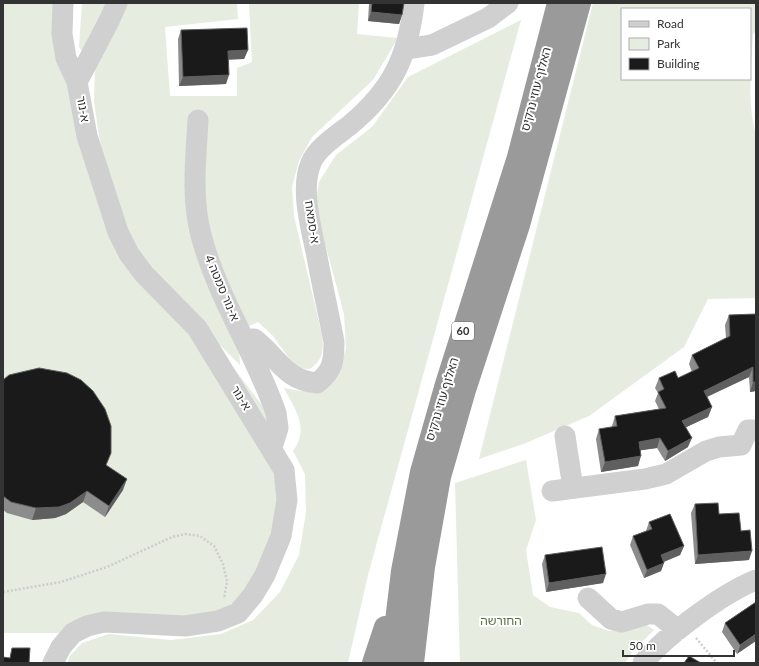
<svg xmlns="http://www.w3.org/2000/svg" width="759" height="666" font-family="Lato,'Noto Sans Hebrew',sans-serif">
<rect width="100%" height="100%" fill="#fff"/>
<path fill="#e6ecdf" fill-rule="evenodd" d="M3,3H68L65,33L74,69L87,83L85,121L113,199L99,136L94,101L95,69L79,47L82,3H237L238,19L165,27L170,96H237V68L252,62L249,3H359L357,34L398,38L373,80L312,137L299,161L292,187L294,216L322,335C324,350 323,360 310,369L296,368L273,336L258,322L238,331L240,365L149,274L120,218L128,239L147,273L210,337L268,413L277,461L281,497L274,543L253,595L238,613L193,625L135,623L94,624L73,633H3Z
M593,3H756V30L753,35C751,68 747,103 756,135V298L708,299L684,347L589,416L526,443L479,459ZM622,9H750V79H622Z
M521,20L368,575L348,663H68L69,657L82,643L109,634L171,640L221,634L253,620L280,592L299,555L306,512L305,474L293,451C310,427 295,410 284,388L301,391L320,388L337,373L346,349L344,314L315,206L319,182L336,155L372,127L408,77Z
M526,460L536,520L526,550L533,595L550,607L579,613L592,625L609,631L647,625L654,630L633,651L625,663H460L455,483Z"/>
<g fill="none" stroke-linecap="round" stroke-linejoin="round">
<path stroke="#cdcdcd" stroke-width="2.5" stroke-dasharray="2 2" stroke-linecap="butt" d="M3,592L61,582L107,567L172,537L185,534L200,536L214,546L223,564L227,581L224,599
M696,638L717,663"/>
<path stroke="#d0d0d0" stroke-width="21" d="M406,49L432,45L488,18L508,3
M77,82L109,21L117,3
M198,120C196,158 191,197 201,235C217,297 255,352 276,413L278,428L272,447
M245,340L254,339C278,357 284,380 317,383C333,371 334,361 334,342C329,315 323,289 318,262C313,233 299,191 311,163C317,148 337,135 350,125C392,90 408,57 414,3
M565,436L573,488
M552,491L645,479L666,474L706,451L719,447L741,445L748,430H756
M588,598L611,619L622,622L648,614H658L678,630
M53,663L61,647L73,633L87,626L104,622L185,626L218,621L238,613L253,595L265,575L281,536L287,500L284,470L197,328L144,274L129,254L118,232L87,136L77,82L66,58L62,34L63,3
M643,663C665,636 723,593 756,580"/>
<path stroke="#9a9a9a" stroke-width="22" d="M373,663L385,627
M391,663L402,571L421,472L446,384L518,157L558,3
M413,663L424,567L440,477L465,390L519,225L580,3"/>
</g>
<path fill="#8c8c8c" d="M369,3H404L402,15L399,24L368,21Z
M181,30L248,50L244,59H229L226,84L179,86L178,39Z
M756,314V391L750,392L749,377L707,397L712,407L708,417L686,427L688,447L665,461L657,448L641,450L638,466L601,472L596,439L599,429L612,427V426L615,416L659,409L655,401L658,393L655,388L659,378H678L692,372L689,364L692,355L726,338L725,325L729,315Z
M3,380L106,465L123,490L105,517L83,502L66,514L55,518L32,520L7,513L3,510Z
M695,504L719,514L741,531L749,560L695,564L691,513Z
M649,522L684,546L680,555L664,562L661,571L644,578L630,545L633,536L646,531Z
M545,555L603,583L546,592L542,564Z
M756,602L737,654L722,632L725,623Z"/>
<path fill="#5f5f5f" d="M371,12L402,15L399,24L368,21Z
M248,50L244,59L225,60L228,51Z
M229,75L226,84L179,86L183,77Z
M753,367L749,377L700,400L704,391Z
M753,382H756V391L750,392Z
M712,407L708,417L678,431L682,421Z
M660,438L657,448L636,451L639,442Z
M692,438L688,447L665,461L668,451Z
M641,456L638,466L601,472L605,462Z
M127,479L123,490L105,517L109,506Z
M87,491L83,502L66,514L55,518L32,520L36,508Z
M684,546L680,555L658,564L661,555Z
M752,551L749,560L695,564L698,555Z
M664,563L661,571L644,578L647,570Z
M606,574L603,583L546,592L549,583Z
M756,634V641L737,654L740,645Z"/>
<path fill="#1a1a1a" stroke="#5f5f5f" d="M372,3H404L402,15L371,12Z
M247,28L248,50L228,51L229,75L183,77L181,30Z
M756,314V382H753V367L704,391L712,407L682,421L692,438L668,451L660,438L639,442L641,456L605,462L599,429L617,426L615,416L666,408L658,392L664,389L659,378L675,371L678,378L699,368L692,355L730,336L729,315Z
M39,368L67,373L81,380L93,391L105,409L111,426V453L106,465L127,479L109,506L87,491L70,503L59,507L36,508L11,502L3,496V380L9,375Z
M718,503L719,514L739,513L741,531L750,530L752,551L698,555L695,504Z
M670,514L684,546L661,555L664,563L647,570L633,536L652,529L649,522Z
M602,547L606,574L549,583L545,555Z
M756,602V634L740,645L725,623Z
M12,648H30L29,663H3V657L10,658Z
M689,656L701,663H684Z"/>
<g text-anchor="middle" stroke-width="4" stroke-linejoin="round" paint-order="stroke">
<rect fill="#fff" stroke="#707070" stroke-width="1" x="452" y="322" width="22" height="18" rx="3"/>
<g font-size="11" font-weight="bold" fill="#333">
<text x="463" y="335">60</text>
</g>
<g font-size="12" fill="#333" stroke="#fff">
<text transform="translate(536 89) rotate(-75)" y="4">האלוף עוזי נרקיס</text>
<text transform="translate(83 109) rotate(80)" y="4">א-נור</text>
<text transform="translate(312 222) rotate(81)" y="4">א-סמאח</text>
<text transform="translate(222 288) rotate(67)" y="4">א-נור סמטה 4</text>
<text transform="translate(241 398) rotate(58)" y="4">א-נור</text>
<text transform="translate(442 399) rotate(-73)" y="4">האלוף עוזי נרקיס</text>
</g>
<g font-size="12" fill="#56703f" stroke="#fff">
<text x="501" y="625">החורשה</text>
</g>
</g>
<rect width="759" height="666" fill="none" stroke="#333333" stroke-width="8"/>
<rect x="621" y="8" width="130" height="72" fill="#ffffff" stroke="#adadad"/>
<rect x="629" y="21" width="20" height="6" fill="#d0d0d0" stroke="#adadad"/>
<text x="657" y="28" font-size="12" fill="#333333">Road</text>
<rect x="629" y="38" width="20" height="12" fill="#e6ecdf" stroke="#adadad"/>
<text x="657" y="48" font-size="12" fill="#333333">Park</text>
<rect x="629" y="58" width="20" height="12" fill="#1a1a1a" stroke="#adadad"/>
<text x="657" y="68" font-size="12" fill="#333333">Building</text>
<path d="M623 650v6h111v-6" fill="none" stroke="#333333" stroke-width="2"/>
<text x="629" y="650" font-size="12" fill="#333333" stroke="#ffffff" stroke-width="3" paint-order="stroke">50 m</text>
</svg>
